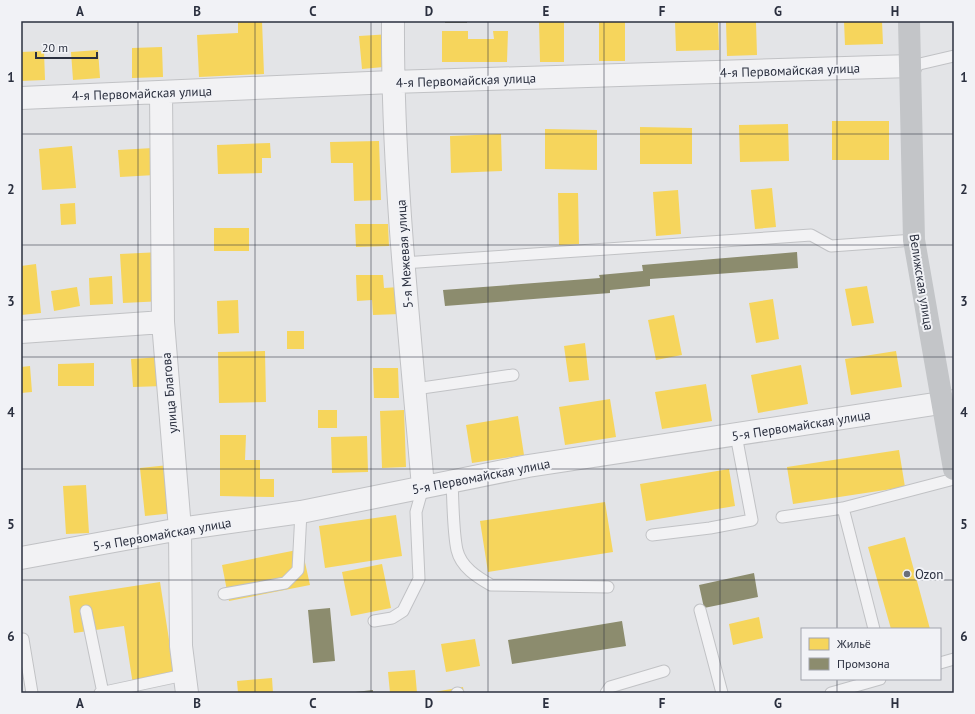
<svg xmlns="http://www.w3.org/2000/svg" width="975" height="714" font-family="'PT Sans',sans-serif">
<rect width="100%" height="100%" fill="#e3e4e7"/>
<path fill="#f6d55c" d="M238,21H262L264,74L199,77L197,35L238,33Z
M539,21H564V62H540Z
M599,21H625V61H599Z
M675,21H718L719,50L676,51Z
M844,21H882L883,44L845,45Z
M726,22H756L757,55L727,56Z
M442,31H468V39H494L493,31H508L507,62H442Z
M391,34L394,66L362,69L359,36Z
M162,47L163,77L132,78V48Z
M98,50L100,78L73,80L71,52Z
M44,51L45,80L21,81V52Z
M832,121H889V160H832Z
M788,124L789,161L740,162L739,125Z
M640,127L692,128V164H640Z
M545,129L597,130V170L545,169Z
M501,134L502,171L451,173L450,136Z
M379,141L381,200L354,201L353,163H331L330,142Z
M270,143L271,158H262V173L218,174L217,145Z
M72,146L76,188L42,190L39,149Z
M153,148L155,175L120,177L118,150Z
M772,188L776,227L755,229L751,190Z
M678,190L681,234L656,236L653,192Z
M558,193H578L579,244L559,245Z
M75,203L76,224L61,225L60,204Z
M355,224H388L389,246L356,247Z
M214,228H249V251H214Z
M161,252L164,301L123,303L120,254Z
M36,264L41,313L21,315V266Z
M356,275H383L384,288L399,287L400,314L373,315L372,300L357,301Z
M112,276L113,304L90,305L89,278Z
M867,286L874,323L852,326L845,289Z
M77,287L80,306L54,311L51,291Z
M773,299L779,339L756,343L749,303Z
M238,300L239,333L218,334L217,301Z
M674,315L682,355L656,360L648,320Z
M287,331H304V349H287Z
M585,343L589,380L569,382L564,346Z
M265,351L266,402L219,403L218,352Z
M896,351L902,387L851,395L845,359Z
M162,357L164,386L133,387L131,359Z
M94,363V386H58V364Z
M801,365L808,404L758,413L751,375Z
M30,366L32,392L21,393V367Z
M373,368H398L399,398H374Z
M706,384L712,421L662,429L655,392Z
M610,399L616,437L565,445L559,407Z
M318,410H337V428H318Z
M404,410L406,467L382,468L380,411Z
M518,416L524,455L472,463L466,425Z
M220,435H246L245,460H260V479H274V497L220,496Z
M367,436L368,472L332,473L331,437Z
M899,450L905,487L793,504L787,467Z
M169,465L174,513L145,516L140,468Z
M729,469L735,506L646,521L640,484Z
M86,485L89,533L66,534L63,486Z
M605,502L613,552L488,572L480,521Z
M396,515L402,556L325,568L319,526Z
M905,537L930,629H891L868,547Z
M302,549L310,585L229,601L222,565Z
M382,564L391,608L351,616L342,572Z
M160,582L175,678L133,685L124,626L74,633L69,596Z
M759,617L763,638L733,645L729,624Z
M475,639L480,666L446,672L441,644Z
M415,670L417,693H390L388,672Z
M272,678L273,693H238L237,681Z
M463,687L464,693H434V692Z"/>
<path fill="#8c8c6e" d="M445,21H467V23H445Z
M797,252L798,268L650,279V286L610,290V293L445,306L443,290L600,278L599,275L643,271L642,265Z
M754,573L758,597L704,608L699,585Z
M330,608L335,661L313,663L308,610Z
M622,621L626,646L512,664L508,640Z
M373,690V693H355V692Z"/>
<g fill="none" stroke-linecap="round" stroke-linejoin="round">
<g stroke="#c1c2c5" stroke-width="13">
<path id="lane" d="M911,66L954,56
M403,263L811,235L831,246L914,240
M415,389L513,375
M452,481C453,501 453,532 457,550C461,567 477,577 491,585L608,587
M843,508L874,629
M782,517L843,508L954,479
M652,535L710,528L752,520L736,435
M224,594L285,583L298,570L301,512
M700,610L722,693
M86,611L103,693
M374,621L392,618L403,611L419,579L416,512L423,487
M23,639L32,693
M940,663L954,659
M100,693L184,675
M457,693H458
M606,693L610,687L664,671
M831,693L880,679"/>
</g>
<g stroke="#c1c2c5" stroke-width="24">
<path id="street" d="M393,21C392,177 410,332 423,487
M161,93L163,322L180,529L181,646L187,693
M21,98L392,82L911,66
M21,332L163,322
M21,558L180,529L301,512L528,466L954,401"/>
</g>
<use href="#lane" stroke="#f2f2f4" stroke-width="11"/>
<use href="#street" stroke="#f2f2f4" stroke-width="22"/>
<path stroke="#c3c5c8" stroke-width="22" d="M909,21L914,240L954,469"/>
</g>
<path fill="none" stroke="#2b303f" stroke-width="1" stroke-opacity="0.55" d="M138,21V693M255,21V693M371,21V693M488,21V693M604,21V693M720,21V693M837,21V629M21,134H954M21,245H954M21,357H954M21,469H954M21,580H954M837,679V693"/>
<circle fill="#6b6f7a" stroke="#f1f2f6" stroke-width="1.5" cx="907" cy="574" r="4"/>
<g text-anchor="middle" stroke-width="4" stroke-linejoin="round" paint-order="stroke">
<g font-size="13" fill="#2b303f" stroke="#f1f2f6">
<text transform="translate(790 70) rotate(-2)" y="5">4-я Первомайская улица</text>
<text transform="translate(466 80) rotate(-2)" y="5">4-я Первомайская улица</text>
<text transform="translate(142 93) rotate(-2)" y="5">4-я Первомайская улица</text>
<text transform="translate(404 254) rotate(-94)" y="5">5-я Межевая улица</text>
<text transform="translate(922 282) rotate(81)" y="5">Велижская улица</text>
<text transform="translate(169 393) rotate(-95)" y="5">улица Благова</text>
<text transform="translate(801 425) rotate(-9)" y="5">5-я Первомайская улица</text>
<text transform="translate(481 476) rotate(-11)" y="5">5-я Первомайская улица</text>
<text transform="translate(162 534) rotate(-10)" y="5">5-я Первомайская улица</text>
</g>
<g font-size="13" fill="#2b303f" stroke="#f1f2f6" text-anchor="start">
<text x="915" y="579">Ozon</text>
</g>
</g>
<rect width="975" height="714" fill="none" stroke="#f1f2f6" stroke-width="44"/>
<rect x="801" y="628" width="140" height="52" fill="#f1f2f6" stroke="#a2a4ad"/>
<rect x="809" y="638" width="20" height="12" fill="#f6d55c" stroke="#a2a4ad"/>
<text x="837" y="648" font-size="12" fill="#2b303f">Жильё</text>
<rect x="809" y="658" width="20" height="12" fill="#8c8c6e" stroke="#a2a4ad"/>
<text x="837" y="668" font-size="12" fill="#2b303f">Промзона</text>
<path d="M36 52v6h61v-6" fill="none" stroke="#2b303f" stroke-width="2"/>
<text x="42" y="52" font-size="12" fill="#2b303f" stroke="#f1f2f6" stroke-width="3" paint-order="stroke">20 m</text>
<rect x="22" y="22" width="931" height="670" fill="none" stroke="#2b303f" stroke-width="1.5"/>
<g font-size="13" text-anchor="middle" font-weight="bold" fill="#2b303f">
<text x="80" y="16">A</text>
<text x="197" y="16">B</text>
<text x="313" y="16">C</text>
<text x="429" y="16">D</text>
<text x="546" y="16">E</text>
<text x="662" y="16">F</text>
<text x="778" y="16">G</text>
<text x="895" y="16">H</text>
<text x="11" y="82">1</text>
<text x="964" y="82">1</text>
<text x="11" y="194">2</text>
<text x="964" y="194">2</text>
<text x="11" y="306">3</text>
<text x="964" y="306">3</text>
<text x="11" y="417">4</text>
<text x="964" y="417">4</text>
<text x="11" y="529">5</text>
<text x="964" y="529">5</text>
<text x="11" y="641">6</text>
<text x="964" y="641">6</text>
<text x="80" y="708">A</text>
<text x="197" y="708">B</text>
<text x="313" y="708">C</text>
<text x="429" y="708">D</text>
<text x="546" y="708">E</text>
<text x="662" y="708">F</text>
<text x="778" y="708">G</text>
<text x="895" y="708">H</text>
</g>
</svg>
